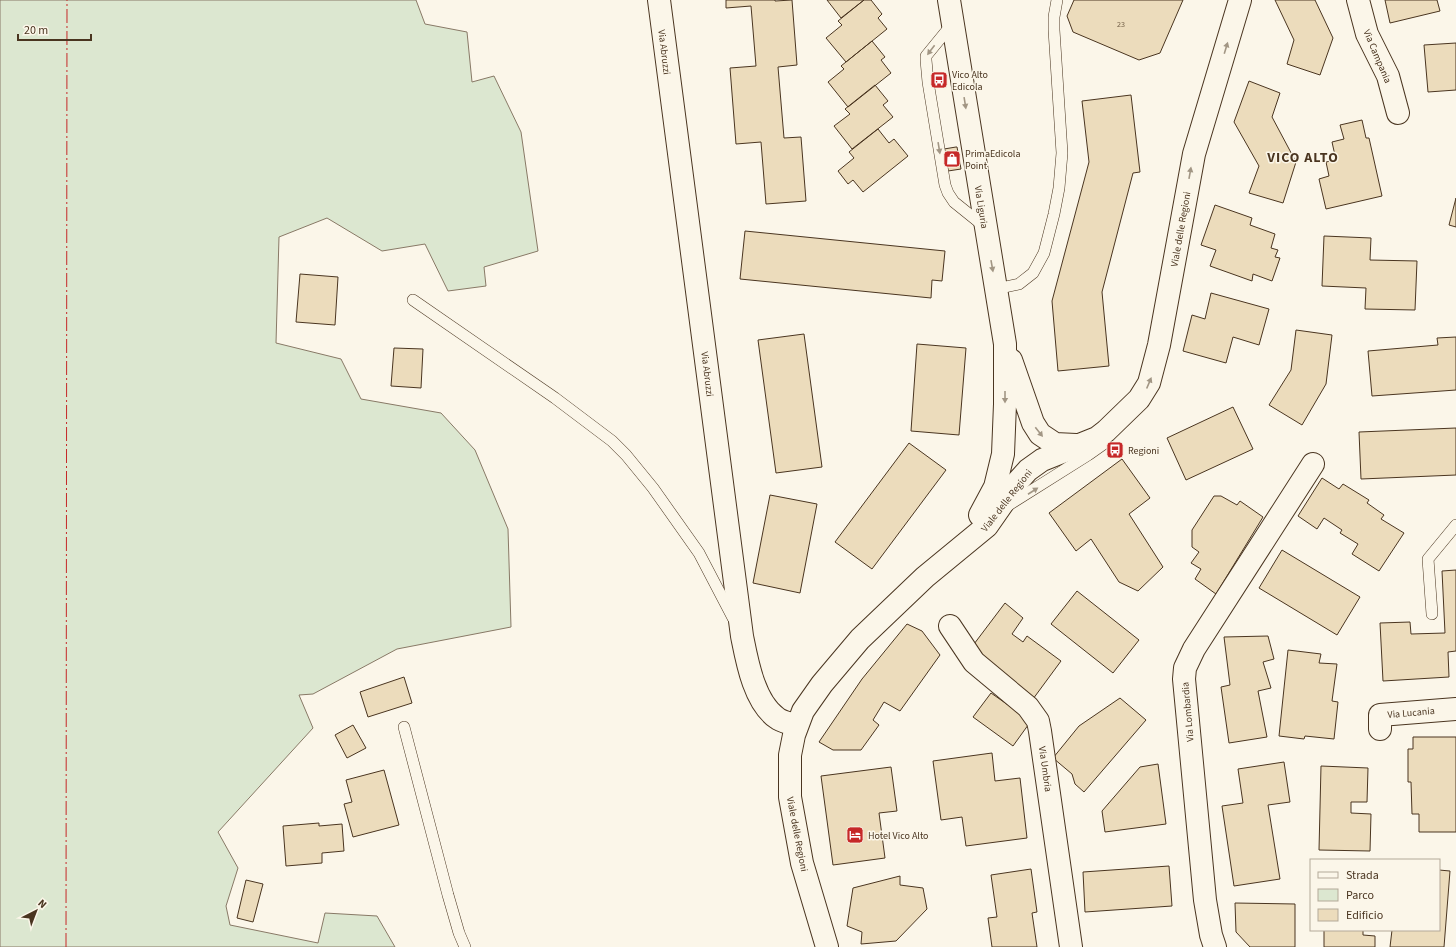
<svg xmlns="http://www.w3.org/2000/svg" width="1456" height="947" font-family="'Source Sans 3',sans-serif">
<rect width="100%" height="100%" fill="#fbf6e9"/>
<path fill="#dce7d0" stroke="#887966" d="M0,0H416L425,24L467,32L472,82L494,76L521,132L538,251L484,267L486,286L448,291L425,244L382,251L327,218L279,237L276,343L341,359L361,399L441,413L475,450L508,529L511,627L397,649L313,694L299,695L313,728L218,832L238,868L226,906L230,925L318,943L325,913L377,916L395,947H0Z"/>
<path fill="#ecdcbc" stroke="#4a3520" d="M726,0H775V1L792,0L797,65L778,67L784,138L801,137L806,201L766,204L761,142L736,144L730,68L756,66L751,6L726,8Z
M827,0H864L841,18Z
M864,0H871L882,14L878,18L887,29L846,62L826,38L842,25L838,21Z
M1074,0H1183L1160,53L1139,60L1073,32L1067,16Z
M1275,0H1315L1333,38L1320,75L1287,64L1294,40Z
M1385,0H1437L1440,11L1390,23Z
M872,41L885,57L881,60L891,73L848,107L828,82L844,69L841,66Z
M1456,43V90L1428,92L1424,45Z
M1249,81L1280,93L1272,117L1296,162L1283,203L1249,193L1259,166L1234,122Z
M875,85L888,101L883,105L893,117L852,149L834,126L850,114L845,109Z
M1131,95L1140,172L1133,173L1102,292L1109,366L1058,371L1052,301L1089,162L1082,101Z
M1362,120L1366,138H1369L1382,196L1326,209L1319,179L1329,176L1326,162L1336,160L1332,142L1344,139L1340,125Z
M878,129L889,143L894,139L908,156L863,192L853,180L848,184L838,171L854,158L849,152Z
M956,147H957L961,169L948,171L944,149Z
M1456,198V227L1449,225Z
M1215,205L1252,218L1250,225L1275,234L1271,248L1278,250L1275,257L1280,258L1272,281L1253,274L1252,281L1210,266L1216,250L1201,245Z
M745,231L945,251L942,281L932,280L931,298L740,279Z
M1324,236L1371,238L1370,260L1417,261L1415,310L1365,309L1366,288L1322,286Z
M300,274L338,277L335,325L296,322Z
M1211,293L1269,309L1259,345L1233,337L1226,363L1183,351L1192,315L1205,319Z
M1296,330L1332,335L1326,384L1302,425L1269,405L1291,370Z
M804,334L822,467L776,473L758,340Z
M1456,337V390L1372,396L1368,351L1438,345L1437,338Z
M917,344L966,348L959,435L911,431Z
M394,348L423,349L421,388L391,386Z
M1233,407L1253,449L1186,480L1167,438Z
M1456,428V475L1361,479L1359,432Z
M909,443L946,470L872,569L835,542Z
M1122,459L1150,498L1129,514L1163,567L1138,591L1119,582L1091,539L1076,551L1049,513Z
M1322,478L1339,489L1343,484L1369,500L1367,503L1384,515L1381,519L1404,533L1379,571L1352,554L1358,544L1340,533L1342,530L1324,518L1317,529L1298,516Z
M770,495L817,504L800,593L753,583Z
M1214,496H1221L1237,505L1240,501L1263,517L1216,594L1195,579L1201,569L1191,563L1199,552L1192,547V530Z
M1282,550L1360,597L1337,635L1259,588Z
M1456,570V651L1448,652L1449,677L1383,681L1380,623L1410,622L1411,634L1445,633L1442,571Z
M1077,591L1139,640L1113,673L1051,624Z
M1005,603L1023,618L1012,634L1023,642L1027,636L1061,661L1033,699L971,648Z
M907,624L922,631L940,655L900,711L884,702L873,720L879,725L861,750H833L819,742L862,679Z
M1268,636L1274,659L1263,662L1271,688L1258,691L1267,737L1229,743L1221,687L1230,685L1224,637Z
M1288,650L1321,654L1319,663L1337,664L1332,701L1338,702L1334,739L1305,736L1304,739L1279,736Z
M404,677L412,703L368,717L360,692Z
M991,693L1031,721L1013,746L973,717Z
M1120,698L1146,720L1084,792L1075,784L1072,774L1053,758L1079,726Z
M353,725L366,748L347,758L335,735Z
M1413,737H1456V832H1419V814H1412L1411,782H1408V749H1413Z
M992,753L995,781L1020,778L1027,838L966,846L962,817L941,820L933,761Z
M1284,762L1290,802L1268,805L1280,879L1234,886L1222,806L1243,803L1238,769Z
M1158,764L1166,824L1105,832L1102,811L1140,767Z
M1321,766L1368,768L1367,802H1351V813L1371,814L1370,851L1319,850Z
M891,767L897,811L879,813L885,858L833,865L821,776Z
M384,770L399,825L353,837L344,804L352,802L346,780Z
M319,823V826L342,824L344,851L322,853V863L286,866L283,826Z
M1169,866L1172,906L1085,912L1083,872Z
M1031,869L1037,912L1032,913L1037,947H992L988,918L997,917L991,875Z
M1439,870L1450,871L1444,947H1390L1392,930H1439Z
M900,876V885L923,888L927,909L896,941L861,944L862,932L847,926L853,888Z
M246,880L263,884L253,922L237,918Z
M1235,903L1295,904V947H1250L1236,932Z
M1324,930H1363V935L1375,936V947H1324Z"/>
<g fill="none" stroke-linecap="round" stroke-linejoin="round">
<g stroke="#4a3520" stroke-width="12">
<path id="service" d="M953,23L926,56V60L928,82L945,185L948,193L954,202L985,227
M996,289L1019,284L1033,273L1044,253L1054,214L1059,188L1062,153L1054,30V17L1057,0
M413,300L555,398L612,441L626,455L653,488L699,553L733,618
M1007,506L1088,455L1105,443
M1432,614L1428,559L1456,525
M404,727L448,895L459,933L465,947"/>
</g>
<g stroke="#4a3520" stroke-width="24">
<path id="minor" d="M659,0L742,636C747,661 754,702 777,718C782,722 790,723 797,726
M949,0L1005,344V404L1003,454L995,487L980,515
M1358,0L1367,34L1388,76L1398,113
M1011,360L1033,423L1040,434L1055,444L1076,445
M950,626L974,662L1028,707L1038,721L1040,731L1071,947
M1380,729V715L1456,709
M827,947L802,863L790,797V755L794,735L803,711L822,684L860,639L925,577L987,526L1019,480L1028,470L1042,460L1097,438L1106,431L1139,399L1149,383L1159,345L1194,154L1240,0
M1215,947L1211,935L1205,900L1184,679L1185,668L1194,649L1313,464"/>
</g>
<use href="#service" stroke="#fbf6e9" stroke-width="11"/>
<use href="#minor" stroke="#fbf6e9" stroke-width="22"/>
<path stroke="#c62828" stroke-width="1" stroke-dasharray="14 3 2 3" stroke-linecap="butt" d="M66,947L67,0"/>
</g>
<defs><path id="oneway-solid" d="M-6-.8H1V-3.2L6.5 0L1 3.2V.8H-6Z"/></defs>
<g fill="#a29684">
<use href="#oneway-solid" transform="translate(1226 48) rotate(-73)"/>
<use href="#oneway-solid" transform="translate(931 50) rotate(127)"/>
<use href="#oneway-solid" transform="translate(965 103) rotate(81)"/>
<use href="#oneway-solid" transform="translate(939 148) rotate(81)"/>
<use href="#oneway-solid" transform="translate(1190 173) rotate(-80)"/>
<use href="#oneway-solid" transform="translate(992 266) rotate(80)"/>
<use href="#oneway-solid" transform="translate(1149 383) rotate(-67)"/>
<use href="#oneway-solid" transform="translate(1005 397) rotate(90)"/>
<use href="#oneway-solid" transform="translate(1039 432) rotate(52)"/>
<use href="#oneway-solid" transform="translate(1033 491) rotate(-33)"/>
</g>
<defs>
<g id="bus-square" transform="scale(0.9)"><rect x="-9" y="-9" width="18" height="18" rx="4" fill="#c62828" stroke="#fbf6e9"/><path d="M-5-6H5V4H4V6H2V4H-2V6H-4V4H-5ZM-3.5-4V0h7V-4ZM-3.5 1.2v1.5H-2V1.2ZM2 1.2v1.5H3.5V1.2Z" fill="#fff"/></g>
<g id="shop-square" transform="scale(0.9)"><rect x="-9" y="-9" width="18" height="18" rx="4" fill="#c62828" stroke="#fbf6e9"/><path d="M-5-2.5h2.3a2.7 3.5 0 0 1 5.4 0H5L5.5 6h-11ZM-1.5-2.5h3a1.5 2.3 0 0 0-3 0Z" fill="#fff"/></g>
<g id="hotel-square" transform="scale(0.9)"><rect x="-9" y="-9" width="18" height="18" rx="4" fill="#c62828" stroke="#fbf6e9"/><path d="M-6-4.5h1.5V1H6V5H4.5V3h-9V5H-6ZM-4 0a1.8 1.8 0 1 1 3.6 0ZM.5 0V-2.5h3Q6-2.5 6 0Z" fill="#fff"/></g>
</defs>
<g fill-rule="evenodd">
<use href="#bus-square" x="939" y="80"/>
<use href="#shop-square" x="952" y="159"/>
<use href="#bus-square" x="1115" y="450"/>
<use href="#hotel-square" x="855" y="835"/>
</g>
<g text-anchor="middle" stroke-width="3" stroke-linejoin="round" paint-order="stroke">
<g font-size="8" fill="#725f47">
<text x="1121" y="27">23</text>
</g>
<g font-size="10" fill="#4a3520" stroke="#fbf6e9">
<text transform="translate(665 52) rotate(83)" y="4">Via Abruzzi</text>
<text transform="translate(1378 56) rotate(67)" y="4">Via Campania</text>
<text transform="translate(982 207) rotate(81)" y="4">Via Liguria</text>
<text transform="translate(1180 229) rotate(-80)" y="4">Viale delle Regioni</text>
<text transform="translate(708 374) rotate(83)" y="4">Via Abruzzi</text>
<text transform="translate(1006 500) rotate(-52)" y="4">Viale delle Regioni</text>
<text transform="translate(1187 712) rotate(-95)" y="4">Via Lombardia</text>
<text transform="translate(1411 712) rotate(-5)" y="4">Via Lucania</text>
<text transform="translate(1046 769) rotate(82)" y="4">Via Umbria</text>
<text transform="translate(798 834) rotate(79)" y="4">Viale delle Regioni</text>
</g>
<g font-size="10" fill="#4a3520" stroke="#fbf6e9" text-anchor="start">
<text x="952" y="78">Vico Alto<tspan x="952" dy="12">Edicola</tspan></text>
<text x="965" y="157">PrimaEdicola<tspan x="965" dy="12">Point</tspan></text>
<text x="1128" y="454">Regioni</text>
<text x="868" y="839">Hotel Vico Alto</text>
</g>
<g font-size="14" font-weight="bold" letter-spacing="1" fill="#4a3520" stroke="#fbf6e9">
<text x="1303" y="162">VICO ALTO</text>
</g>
</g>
<rect x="1310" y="859" width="130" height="72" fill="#fbf6e9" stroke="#b4a999"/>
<rect x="1318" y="872" width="20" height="6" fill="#fbf6e9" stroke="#b4a999"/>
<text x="1346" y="879" font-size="12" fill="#4a3520">Strada</text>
<rect x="1318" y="889" width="20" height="12" fill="#dce7d0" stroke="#b4a999"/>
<text x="1346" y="899" font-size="12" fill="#4a3520">Parco</text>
<rect x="1318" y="909" width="20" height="12" fill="#ecdcbc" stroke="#b4a999"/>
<text x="1346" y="919" font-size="12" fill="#4a3520">Edificio</text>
<g transform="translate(36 911) rotate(42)" stroke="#fbf6e9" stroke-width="3" paint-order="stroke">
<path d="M0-3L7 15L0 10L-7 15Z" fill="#4a3520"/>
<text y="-6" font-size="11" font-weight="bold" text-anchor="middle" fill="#4a3520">N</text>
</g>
<path d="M18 34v6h73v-6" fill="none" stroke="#4a3520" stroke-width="2"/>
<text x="24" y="34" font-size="12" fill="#4a3520" stroke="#fbf6e9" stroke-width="3" paint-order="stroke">20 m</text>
</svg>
